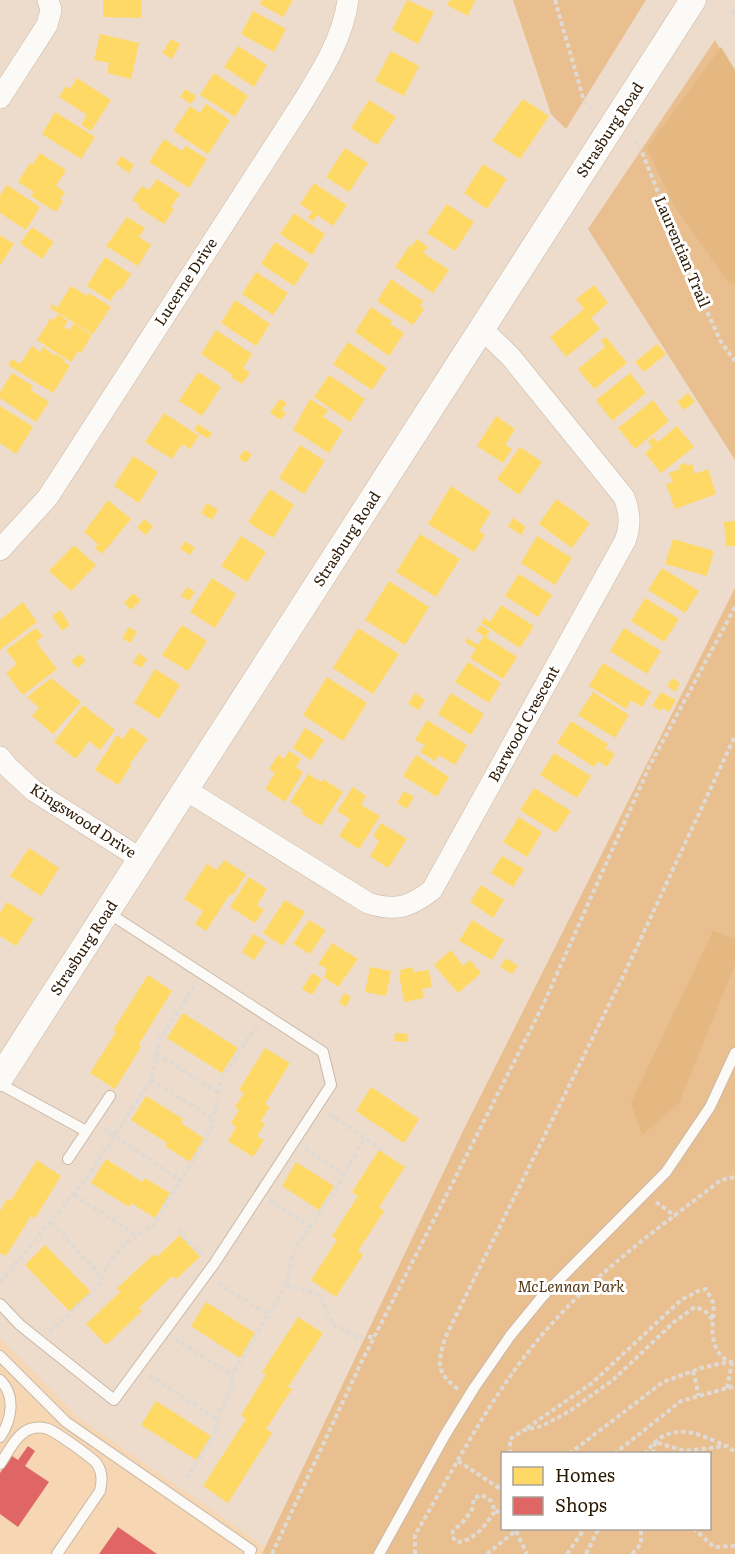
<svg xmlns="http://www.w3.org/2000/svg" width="735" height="1554" font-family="Literata,serif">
<rect width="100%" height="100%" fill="#eddccb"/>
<path fill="#f6d6b3" d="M0,1338L77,1417L265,1547L262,1554H0Z"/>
<path fill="#e9bf90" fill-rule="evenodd" d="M513,0H646L566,129L551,114Z
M715,40L735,75V460L588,229Z
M735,588V1554H262L464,1129ZM502,1454H710V1528H502Z"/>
<path fill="#e5b881" d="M721,47L735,70V284L729,283L674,206L647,148Z
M713,931L735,939V964L679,1103L642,1135L631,1103Z"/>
<path fill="#ffd966" d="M103,0H141V18L103,17Z
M262,0H293L283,17L260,4Z
M407,0L434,12L418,44L392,30Z
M450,0H473L475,1L468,16L447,5Z
M253,11L286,29L274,52L241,34Z
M100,34L139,43L131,79L107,73L109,63L94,60Z
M171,39L180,44L172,59L162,53Z
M238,46L267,65L254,87L224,67Z
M391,51L419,66L404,96L375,81Z
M214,73L248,96L235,117L200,95Z
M77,78L111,100L91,131L81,125L87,115L59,97L66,86L70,89Z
M185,89L196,96L191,104L180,97Z
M523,99L549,116L520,159L492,141Z
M369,100L396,117L377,145L351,128Z
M206,104L230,120L208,154L173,131L190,106L200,113Z
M55,112L95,137L81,159L42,134Z
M164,139L182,151L186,146L207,159L189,188L149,162Z
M345,148L368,163L349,192L326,177Z
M40,153L66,170L56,186L65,192L60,199L63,201L56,212L31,196L34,192L18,182L30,163L32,165Z
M121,156L134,165L129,173L116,164Z
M483,164L507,179L487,209L464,193Z
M157,179L180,194L171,207L174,209L164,224L138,207L140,205L132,200L142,186L149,190Z
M314,183L347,205L333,226L317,215L313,221L308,218L312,212L300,204Z
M7,185L40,207L26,230L0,213V195Z
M447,204L474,222L455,251L427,233Z
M294,213L325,234L312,255L280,234Z
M127,217L145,228L139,237L151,245L138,266L106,246Z
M32,227L54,242L42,259L20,243Z
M0,235L14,244L0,265Z
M417,239L428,247L423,253L449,270L433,293L395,267L410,245L412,246Z
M275,242L309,264L294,286L261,264Z
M105,257L131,274L121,290L118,289L110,301L87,286Z
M256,272L288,293L273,315L242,294Z
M391,279L423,301L420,306L424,309L413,325L377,301Z
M594,285L608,303L591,318L600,329L566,357L550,337L584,309L576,299Z
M71,286L87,296L89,293L111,307L93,334L50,308L52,304L57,308Z
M235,300L270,324L256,346L221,323Z
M371,307L392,321L390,324L404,333L389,356L355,332Z
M58,314L68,321L64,327L70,330L74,323L92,335L81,353L78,351L71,362L37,340L51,318L54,320Z
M216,330L252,354L243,368L250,373L242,384L231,377L233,375L201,354Z
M606,337L627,363L594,389L578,369L605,347L601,341Z
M348,342L387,368L372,390L333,364Z
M657,344L666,354L644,372L635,362Z
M32,346L40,352L44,347L55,356L56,354L65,360L64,362L70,366L53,393L8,365L12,359L20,364Z
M198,372L221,387L202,416L179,401Z
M12,373L33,386L31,390L49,402L36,422L0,398V392Z
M630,373L646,393L612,421L596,400Z
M329,375L365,399L350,422L314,397Z
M688,393L695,402L684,410L677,402Z
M280,399L287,403L282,410L286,413L281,420L270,413Z
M310,399L328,410L323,417L343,430L329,453L293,430Z
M653,400L669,421L635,449L618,428Z
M0,406L33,427L16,454L0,443Z
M164,413L199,436L190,449L182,444L172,459L145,442Z
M496,416L515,429L505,445L512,449L503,463L477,446Z
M198,424L212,433L208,439L194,430Z
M677,426L694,447L661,473L645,453L652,447L648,442L653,437L658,442Z
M300,445L325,461L304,494L279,478Z
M520,447L542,462L519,495L497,479Z
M244,450L252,454L246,463L239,458Z
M133,456L158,472L139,503L114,486Z
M686,463L687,466L692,464L695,474L708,469L716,494L675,509L666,484L673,482L669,473L680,469L679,465Z
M451,486L491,512L479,531L485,535L474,552L428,524Z
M270,489L294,505L273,538L248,522Z
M556,499L590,523L572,548L539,524Z
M108,500L131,519L102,554L95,548L98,544L84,532Z
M207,503L218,510L212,520L201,513Z
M513,518L526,527L521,535L508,526Z
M144,519L153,526L146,535L137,528Z
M735,521V546H726L724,522Z
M420,534L460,559L436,597L396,572Z
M241,536L266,552L247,582L221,566Z
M537,536L572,558L555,585L521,563Z
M673,539L714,551L707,576L665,564Z
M185,541L195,548L190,555L180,549Z
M74,545L96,565L71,591L49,571Z
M662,568L699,591L685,613L648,590Z
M519,574L552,595L538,617L505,596Z
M212,578L236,594L215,628L190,612Z
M389,581L429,607L405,645L365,620Z
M187,587L195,592L189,601L181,596Z
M133,593L141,600L131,610L124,603Z
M645,598L679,619L664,642L631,621Z
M23,602L37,622L0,650V620Z
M501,605L534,626L520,648L481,623L484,618L490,622Z
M60,610L70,625L62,631L52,616Z
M182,625L207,641L188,671L162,655Z
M480,625L490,631L486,637L517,657L503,679L470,658L476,649L465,642L467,638L478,645L484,636L476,631Z
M129,627L137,632L130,643L122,638Z
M36,628L43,636L37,641L40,647L57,669L23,695L6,673L17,664L6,650Z
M358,628L399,654L373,694L333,668Z
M624,628L661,651L647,674L610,651Z
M139,653L147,659L141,668L133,662Z
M80,654L86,661L78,668L71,661Z
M468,662L501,683L489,703L455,682Z
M603,663L651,692L642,707L631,700L626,709L589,686Z
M155,669L180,685L159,719L134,703Z
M327,677L367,703L343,741L303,715Z
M51,678L81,702L53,734L32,716L39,708L27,697Z
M672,678L680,683L675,692L667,686Z
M593,692L629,715L615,738L578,715Z
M661,692L676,700L669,712L663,708L661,711L652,706Z
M415,693L425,700L419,710L408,704Z
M451,693L484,714L471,735L438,714Z
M83,705L115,730L100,750L89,741L76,759L54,742Z
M427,720L467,745L455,765L439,755L435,761L420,752L425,745L415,740Z
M571,721L608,744L605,748L615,754L607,767L598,761L594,767L557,743Z
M131,727L148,739L129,765L131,766L118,785L95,770L117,735L123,739Z
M305,728L324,740L311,760L293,748Z
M289,751L301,759L296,767L303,772L285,802L265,789L275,773L269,769L278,755L284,759Z
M554,753L591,776L577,798L540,775Z
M416,755L449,777L437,797L403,776Z
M308,774L321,782L323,779L343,792L321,826L301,813L303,810L290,802Z
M353,787L366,796L361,805L380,816L359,849L339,836L350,819L337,811Z
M534,788L571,811L556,833L520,810Z
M404,791L414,797L407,809L397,803Z
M519,817L542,832L527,857L503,842Z
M381,823L407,839L388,868L370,856L379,841L373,836Z
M29,848L59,868L41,896L10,876Z
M502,856L524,869L513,887L491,873Z
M224,860L246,874L233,895L230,894L206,931L195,924L203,911L184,899L207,864L217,870Z
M249,877L267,889L257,905L264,910L255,923L230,907Z
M481,885L504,900L493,918L470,902Z
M285,900L305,912L283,946L263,933Z
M7,902L34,919L16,946L0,936V913Z
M309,920L326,930L310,954L293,944Z
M472,920L504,940L492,960L459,941Z
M253,934L266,942L254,960L242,952Z
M332,943L358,959L338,987L324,977L327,969L318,964Z
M451,950L463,966L470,960L481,973L458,993L434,965Z
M506,958L518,966L512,974L500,967Z
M370,967L391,971L386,996L365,992Z
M412,967L414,972L429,970L432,987L422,989L424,998L404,1002L399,974H401L400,970Z
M312,973L322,979L312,995L302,989Z
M148,975L172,991L139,1044L141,1047L115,1089L90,1073L116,1032L113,1030Z
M344,993L351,997L346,1007L339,1003Z
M183,1013L238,1048L222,1073L167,1038Z
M395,1033L408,1034L407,1042L394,1041Z
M265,1048L290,1063L265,1104L270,1107L261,1121L265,1124L257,1136L264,1140L253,1157L228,1141L236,1127L231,1123L239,1110L235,1107L244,1093L239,1090Z
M371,1087L419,1119L404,1143L356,1111Z
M146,1096L183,1119L181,1123L205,1139L190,1162L165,1146L167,1143L131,1120Z
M379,1150L405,1167L379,1207L384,1211L358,1251L363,1255L336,1297L311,1280L337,1240L332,1236L358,1196L352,1192Z
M106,1159L142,1182L145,1178L170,1193L155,1218L131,1203L129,1207L91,1183Z
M37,1160L61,1176L35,1218L31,1216L6,1256L0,1253V1211L7,1199L11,1200Z
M296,1162L334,1186L319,1210L282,1186Z
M180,1235L200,1257L176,1279L172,1276L139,1308L142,1311L106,1345L86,1324L120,1292L117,1288L154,1254L157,1257Z
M45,1245L91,1292L70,1312L25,1265Z
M206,1302L255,1333L240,1358L191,1326Z
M298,1317L323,1333L288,1387L292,1389L266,1429L272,1433L228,1503L203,1486L246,1419L241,1415L266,1375L262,1372Z
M156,1401L211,1436L196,1460L141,1425Z"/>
<path fill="#e06666" d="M28,1446L35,1451L25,1466L49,1482L18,1527L0,1514V1473L12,1456L18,1460Z
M118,1527L157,1554H99Z"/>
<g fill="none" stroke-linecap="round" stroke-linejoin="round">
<g stroke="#c9b8a6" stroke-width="12">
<path id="service" d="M0,1084L86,1131
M68,1159L110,1096
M0,1304L20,1325L114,1400L214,1264L331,1085L323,1052L107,912
M0,1356L66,1422L251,1550L249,1554
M0,1380C16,1395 12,1420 0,1437
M0,1464C8,1453 16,1434 30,1429C35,1427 43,1427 48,1429C56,1432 93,1458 97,1464C103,1473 102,1482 100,1491L57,1554
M379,1554L445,1435L474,1388L510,1336L542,1297L666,1172L710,1107L735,1053"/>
</g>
<g stroke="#c9b8a6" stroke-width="22">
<path id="minor" d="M0,98L47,25L51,10L48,0
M0,550L48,497L304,100C323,69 343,37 348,0
M0,757L8,767L34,791L141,859
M186,790L368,903C396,912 410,907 432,890L625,541C631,525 630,513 624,497L511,357L482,329"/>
</g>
<g stroke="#c9b8a6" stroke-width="27">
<path id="tertiary" d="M0,1078L693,0"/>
</g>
<path stroke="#e0dad4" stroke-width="4" stroke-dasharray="4.5 3" stroke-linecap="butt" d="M555,0L584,101L594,112
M732,10L735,13
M634,140L642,152L694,283L721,342L735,361
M157,1054L219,1093
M151,1080L214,1119
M329,1114L386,1152
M104,1129L180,1180
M305,1148L343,1174
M74,1195L138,1236
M270,1200L310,1227L294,1250L286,1285L320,1295L333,1324L357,1337H375
M656,1202L675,1216
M52,1222L102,1278
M310,1227L339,1184L364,1138
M178,1230L186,1240L205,1256
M0,1282L85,1180L151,1080L160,1039L195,985
M218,1283L268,1315
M49,1332L98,1287L109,1262L126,1243L154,1224L211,1130L221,1080L257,1025
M175,1339L232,1375
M693,1371L699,1396
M149,1375L218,1420
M727,1388L732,1363
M458,1389C435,1372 438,1363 445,1338L629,964L735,736
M527,1428L592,1383L681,1300L698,1291L706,1289L714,1304L713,1319
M510,1454V1439L524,1430L542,1426L570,1411L614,1379L674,1322L695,1307L704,1310L713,1320C711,1337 714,1359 735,1363
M569,1454L663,1382L701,1368L728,1362
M614,1454L681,1401L735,1386
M644,1454C651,1447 657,1438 666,1435C684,1426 709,1438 726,1446
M653,1454L655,1442L685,1451L727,1446L735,1452
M458,1461L502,1490
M186,1478L215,1435L220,1412L232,1388V1375L286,1285
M482,1495L491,1501L495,1511C486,1525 473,1542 456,1542L452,1536L453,1531L463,1522L472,1510L474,1498Z
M495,1511L502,1513
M693,1528L714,1547L735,1546
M516,1531L527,1554
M272,1554L360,1365L543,1005L650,765L735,607
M415,1554V1535C456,1465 494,1389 548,1328C598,1271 661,1226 721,1180L735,1177
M487,1554L519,1528
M567,1554L585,1528
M586,1554L599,1528
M632,1554L641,1544V1528"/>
<use href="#service" stroke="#fcfaf7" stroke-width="10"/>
<use href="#minor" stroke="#fcfaf7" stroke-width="21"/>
<use href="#tertiary" stroke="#fcfaf7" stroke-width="26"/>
</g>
<g text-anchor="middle" stroke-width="6" stroke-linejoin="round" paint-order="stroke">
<g font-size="15" fill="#2b1903" stroke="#fff">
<text transform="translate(610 130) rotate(-57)" y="5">Strasburg Road</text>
<text transform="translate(682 252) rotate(67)" y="5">Laurentian Trail</text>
<text transform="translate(186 282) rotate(-57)" y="5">Lucerne Drive</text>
<text transform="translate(347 539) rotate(-57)" y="5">Strasburg Road</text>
<text transform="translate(524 724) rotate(-61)" y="5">Barwood Crescent</text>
<text transform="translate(83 821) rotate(33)" y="5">Kingswood Drive</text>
<text transform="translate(84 948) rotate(-57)" y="5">Strasburg Road</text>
</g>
<g font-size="15" font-style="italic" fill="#533713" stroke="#fff">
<text x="571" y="1292">McLennan Park</text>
</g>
</g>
<rect x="501" y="1452" width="210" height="78" fill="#ffffff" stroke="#aaa39a" stroke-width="1.5"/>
<rect x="513" y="1467" width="30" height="18" fill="#ffd966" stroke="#aaa39a" stroke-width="1.5"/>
<text x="555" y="1482" font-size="18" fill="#2b1903">Homes</text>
<rect x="513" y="1497" width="30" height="18" fill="#e06666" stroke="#aaa39a" stroke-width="1.5"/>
<text x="555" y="1512" font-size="18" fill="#2b1903">Shops</text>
</svg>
